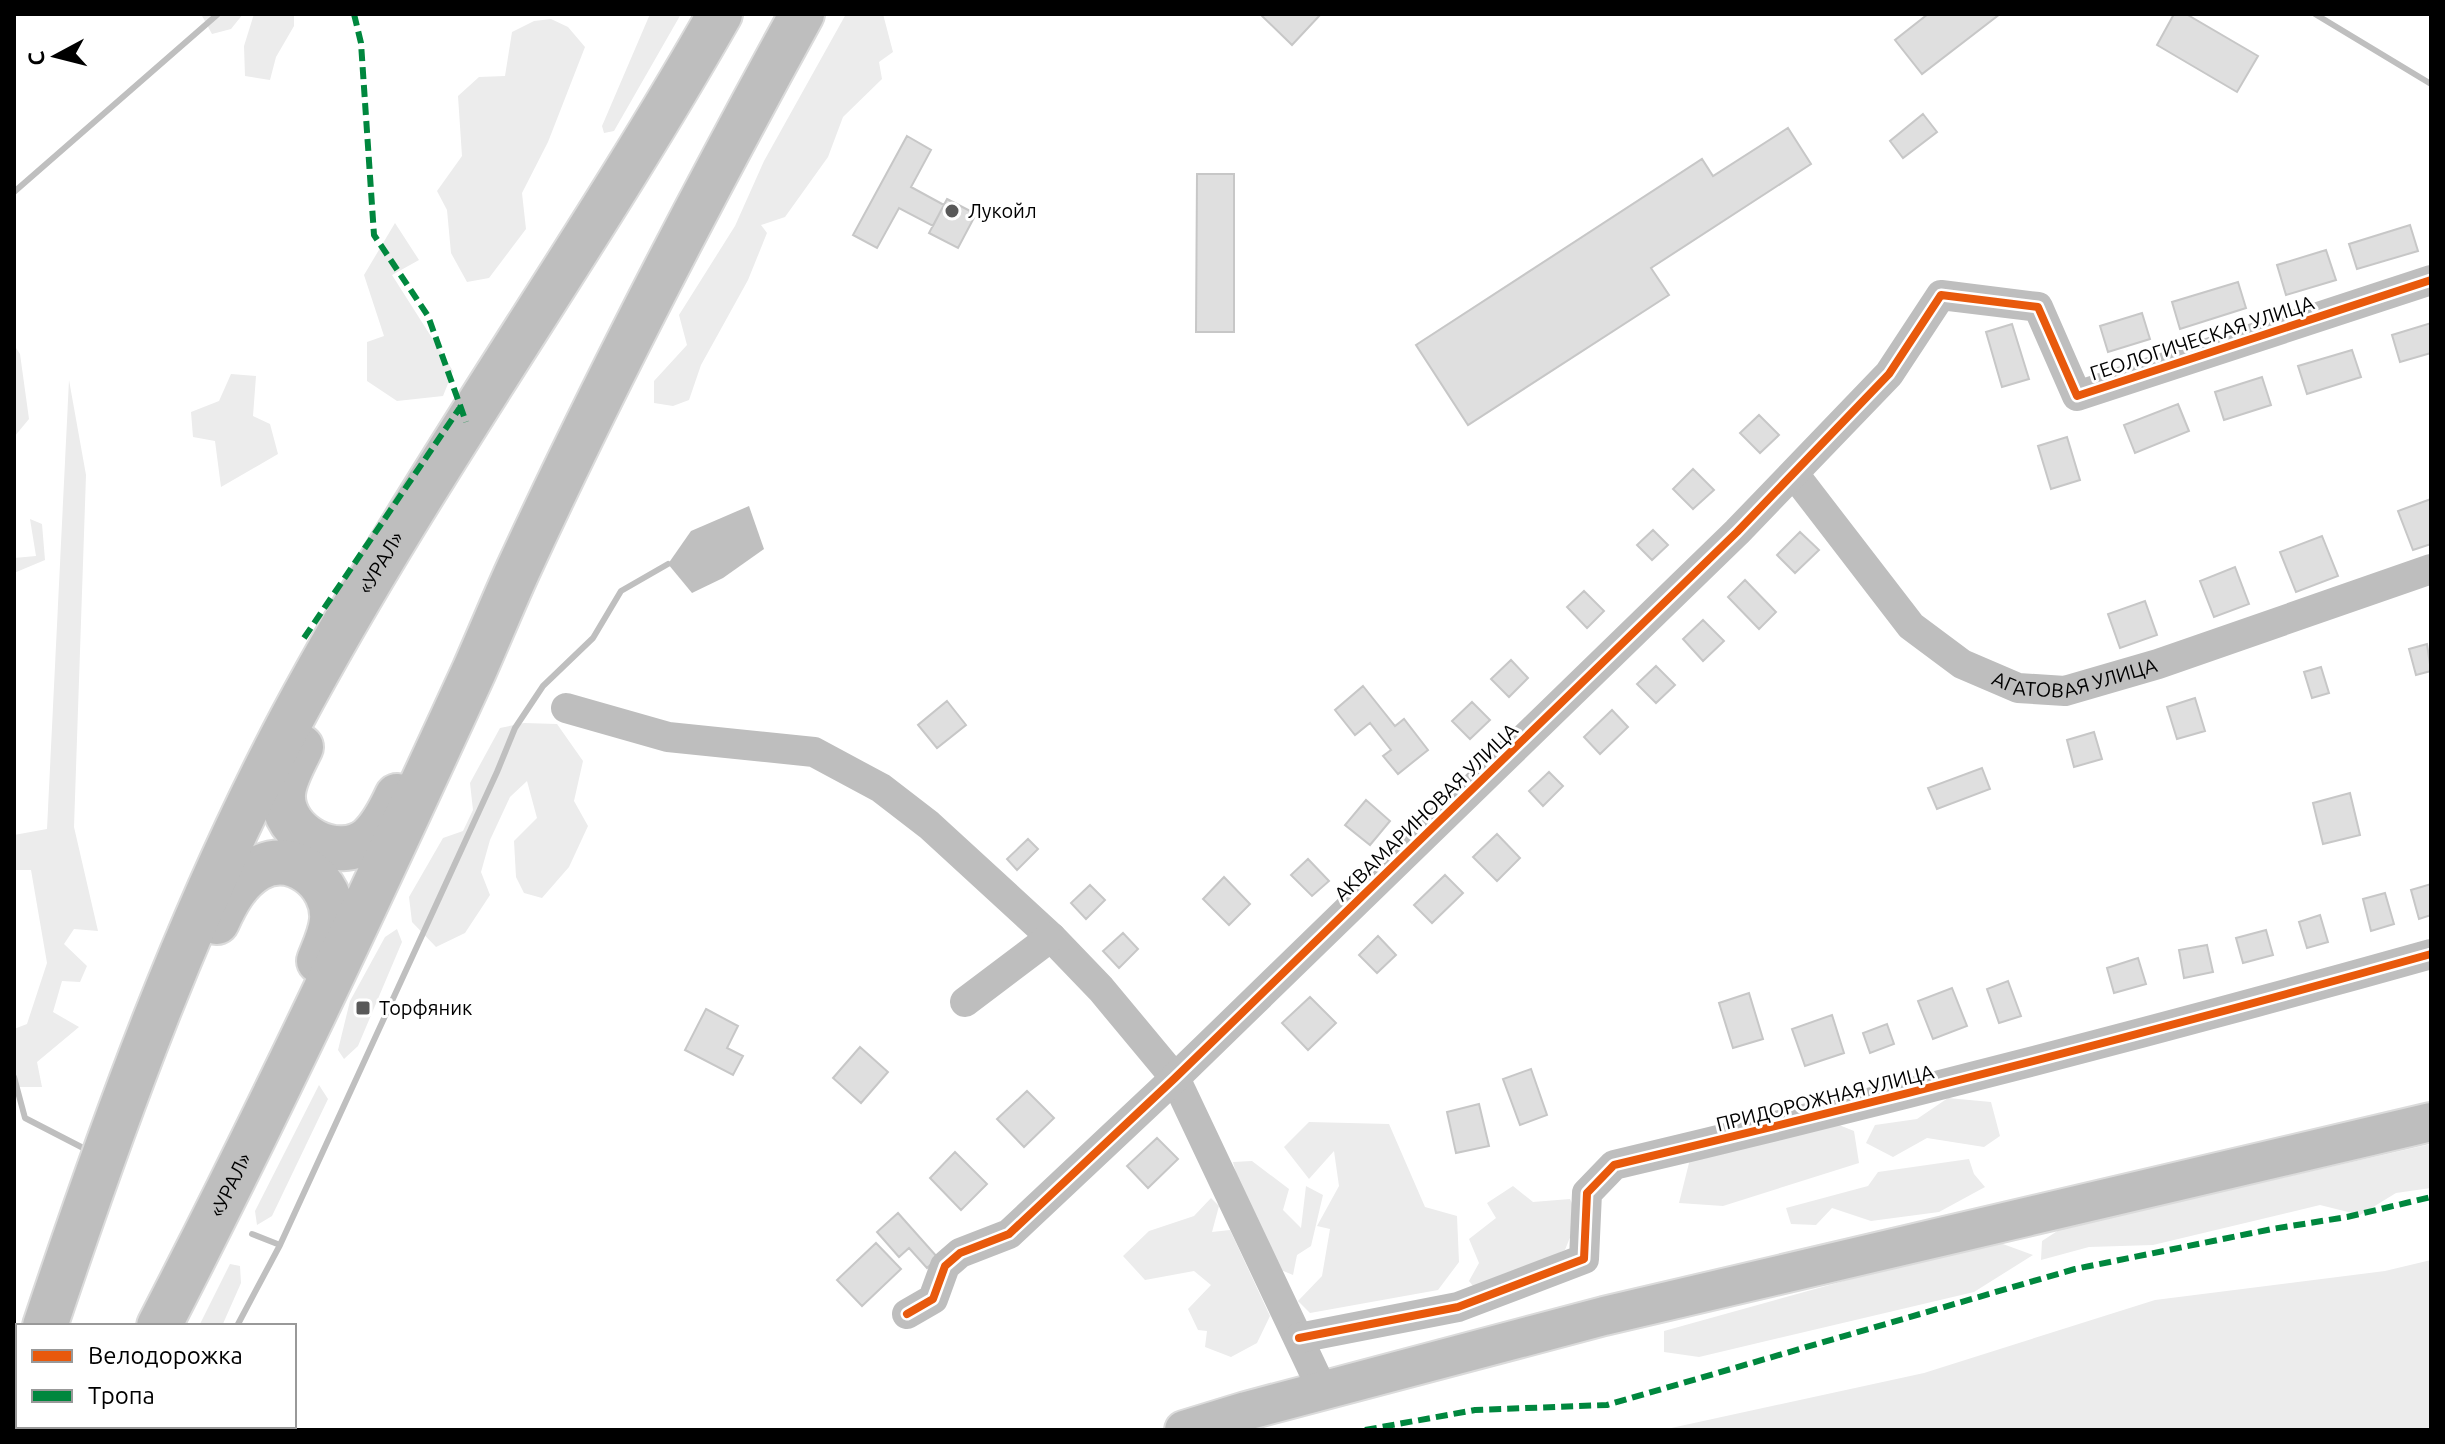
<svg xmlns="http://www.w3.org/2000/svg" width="2445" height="1444" font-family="Ubuntu,sans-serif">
<rect width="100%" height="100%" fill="#fff"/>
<path fill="#ececec" d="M201,14H243L231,29L212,34Z
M254,14H294V26L276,57L270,80L245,76L244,46Z
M650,14H681L614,131L604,133L602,126Z
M846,14H883L893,52L879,62L882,79L843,117L828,157L785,217L761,225L767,233L748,280L701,365L689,400L673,406L654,403V381L687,345L679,315L735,226L764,161Z
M551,19L568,27L585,47L548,142L522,193L526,229L489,278L467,282L451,253L447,210L437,191L462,156L458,96L479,77L505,76L512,32L534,21Z
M395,223L419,260L392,275L453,371L443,396L397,401L367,381V342L384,336L364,275Z
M14,345L20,354L29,419L14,437Z
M231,374L256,376L253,416L270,424L278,454L221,487L215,441L193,437L191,412L219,401Z
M69,380L86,475L74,827L98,931L74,929L64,944L87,966L80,982L62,981L53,1012L79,1027L37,1062L42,1087H14V1029L27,1024L47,963L31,870H14V835L47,829Z
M30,519L42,524L45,560L14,573V558L36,556Z
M524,723L557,724L583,761L574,801L588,826L569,867L542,898L524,893L516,877L514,841L537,818L527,781L510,797L490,840L481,872L490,895L465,933L436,947L412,922L409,897L443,838L463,831L473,810L470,783L500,728Z
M397,929L402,942L358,1046L344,1059L338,1050L350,1001L385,937Z
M319,1085L328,1099L272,1216L257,1225L255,1211Z
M1948,1098L1991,1102L2000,1136L1984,1147L1927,1138L1893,1157L1866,1143L1875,1125L1917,1119Z
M1829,1121L1854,1131L1859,1163L1723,1206L1679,1203L1691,1155Z
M1309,1122L1389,1124L1425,1207L1457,1216L1459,1262L1438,1290L1310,1313L1298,1301L1322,1276L1330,1229L1317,1226L1339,1186L1334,1151L1309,1179L1284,1147Z
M2431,1144V1188L2396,1193L2360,1215L2320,1205L2153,1245L2089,1247L2041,1260L2042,1241L2062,1228Z
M1969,1159L1974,1174L1985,1187L1939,1212L1871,1221L1832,1208L1816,1225L1791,1224L1786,1208L1868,1186L1878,1172Z
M1252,1161L1289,1189L1283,1210L1301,1228L1306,1186L1323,1195L1311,1246L1297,1255L1293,1275L1281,1270L1242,1197L1233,1162Z
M1513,1186L1533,1202L1570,1199L1578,1217L1565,1250L1477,1291L1469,1281L1479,1263L1469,1239L1496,1218L1487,1203Z
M1211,1198L1219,1206L1212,1232L1230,1230L1270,1316L1257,1343L1231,1357L1205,1347L1207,1331L1198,1330L1188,1309L1211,1285L1194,1271L1145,1280L1123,1256L1149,1231L1194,1216Z
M1992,1240L2033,1255L1974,1292L1699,1357L1664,1352V1331Z
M2431,1260V1430H1662L1924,1373L2155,1300L2385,1271Z
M230,1264L240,1266L241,1283L222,1326H199Z"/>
<path fill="#bfbfbf" d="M749,506L764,549L723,578L692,593L668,564L691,531Z"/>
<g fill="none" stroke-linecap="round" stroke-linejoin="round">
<path stroke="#bfbfbf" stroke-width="6" d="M2315,14L2431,84
M14,192L218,14
M14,1077L25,1118L89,1151
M280,1245L497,772L515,728L543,686L593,638L621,591L668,564
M237,1326L280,1245L252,1234
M182,1430L184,1426"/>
</g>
<path fill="#dfdfdf" stroke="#c7c7c7" stroke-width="2" d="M1260,14H1321L1292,45Z
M1928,14H2000L1922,74L1895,40Z
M2174,14H2186L2258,56L2237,92L2157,45Z
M1923,114L1937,132L1903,158L1890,141Z
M1788,128L1811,164L1651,268L1669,295L1468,425L1416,345L1702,159L1713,176Z
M907,136L931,150L911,187L944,205L933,226L899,208L877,248L853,235Z
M1197,174H1234V332H1196Z
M947,199L976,214L958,248L929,233Z
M2410,225L2418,251L2357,269L2349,244Z
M2326,250L2336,280L2286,295L2277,265Z
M2238,282L2246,308L2180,329L2172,302Z
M2142,313L2150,339L2108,352L2100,326Z
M2431,323V353L2400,362L2392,335Z
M2012,324L2029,379L2002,387L1986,332Z
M2352,350L2361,377L2307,394L2298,366Z
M2262,377L2271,405L2224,420L2215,392Z
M2178,404L2189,431L2135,453L2124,425Z
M1759,415L1779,435L1760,453L1740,433Z
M2067,437L2080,480L2051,489L2038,446Z
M1693,469L1714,490L1693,509L1673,489Z
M2431,499V544L2413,550L2398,511Z
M1653,530L1668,545L1652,560L1637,545Z
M1800,532L1819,550L1795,573L1777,555Z
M2322,536L2338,576L2296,592L2280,552Z
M2235,567L2249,604L2214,617L2200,581Z
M1745,580L1776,612L1759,629L1728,597Z
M1584,591L1604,611L1587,628L1567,607Z
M2145,601L2157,635L2120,648L2108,614Z
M1703,620L1724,641L1703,661L1683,639Z
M2427,644L2431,671L2416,675L2409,649Z
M1511,660L1528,678L1509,697L1491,679Z
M1656,666L1675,685L1656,703L1637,684Z
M2321,667L2329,693L2312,698L2304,672Z
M1363,686L1395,726L1404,719L1428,750L1398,774L1383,756L1391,750L1370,723L1355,735L1335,710Z
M2195,698L2205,731L2177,739L2167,707Z
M947,701L966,725L937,748L918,725Z
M1472,702L1490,720L1470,739L1452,721Z
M1612,710L1628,727L1600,754L1584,737Z
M2094,732L2102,759L2074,767L2067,740Z
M1982,768L1990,789L1937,809L1928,788Z
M1549,772L1563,786L1543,806L1529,791Z
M2350,793L2360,835L2323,844L2313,803Z
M1366,800L1390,821L1370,845L1345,825Z
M1497,834L1520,858L1497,881L1473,857Z
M1028,839L1038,849L1017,870L1007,859Z
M1308,859L1329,881L1312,896L1291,875Z
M1445,875L1463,893L1432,923L1414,905Z
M1224,877L1250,904L1229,925L1203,899Z
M2431,884V915L2419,919L2411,890Z
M1090,885L1105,900L1086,919L1071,903Z
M2385,893L2394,924L2371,931L2363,899Z
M2320,915L2328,942L2307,948L2299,922Z
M2266,930L2273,955L2243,963L2236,938Z
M1123,933L1138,949L1119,968L1103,951Z
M1378,936L1396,955L1377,973L1359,955Z
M2207,945L2213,972L2184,978L2179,950Z
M2138,958L2146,984L2114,993L2107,968Z
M2008,981L2021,1016L1999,1023L1987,989Z
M1952,988L1967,1026L1933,1039L1918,1001Z
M1749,993L1763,1039L1733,1048L1719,1003Z
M1310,997L1336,1023L1308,1050L1282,1023Z
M706,1009L738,1026L727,1048L743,1056L733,1075L685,1050Z
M1832,1015L1844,1053L1805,1066L1792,1029Z
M1887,1024L1894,1044L1870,1053L1863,1033Z
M860,1047L888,1072L861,1103L833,1078Z
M1531,1069L1547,1115L1520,1125L1503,1079Z
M1027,1091L1054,1118L1024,1147L997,1119Z
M1479,1104L1489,1146L1456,1153L1447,1112Z
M1157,1138L1178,1159L1148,1188L1127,1166Z
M955,1152L987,1184L961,1210L930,1178Z
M898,1213L938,1258L927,1268L909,1248L899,1257L877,1232Z
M876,1243L901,1269L862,1306L837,1280Z"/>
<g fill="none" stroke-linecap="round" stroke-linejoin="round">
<g stroke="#dbdbdb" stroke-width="42">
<path id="major" d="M1184,1430L1246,1411L1604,1316L2431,1122"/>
</g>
<g stroke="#dbdbdb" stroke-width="48">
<g id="highway">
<path d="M301,747C294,762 284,778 283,794C281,835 338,865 370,838C382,827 390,811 397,796"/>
<path d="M217,922C226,902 237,881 257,869C292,848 335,882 332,920C331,934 324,948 319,961"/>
<path id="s2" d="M45,1326C114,1120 189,913 291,720C421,477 584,253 720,14"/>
<path id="s3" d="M159,1326C270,1111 373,891 474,671C489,637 503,603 518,570C605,381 702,196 802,14"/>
<path d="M14,1408L18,1397"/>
<path d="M106,1430L108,1426"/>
</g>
</g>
<g stroke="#bebebe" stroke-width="30">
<path id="s1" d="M1794,474L1911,626L1962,664L2018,688L2065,691L2158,664L2431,569"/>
<path d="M566,708L668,737L814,752L881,788L929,825L1051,937L1101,989L1175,1078L1323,1391"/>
<path d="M965,1002L1051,937"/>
<path d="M907,1314L933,1299L945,1266L960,1253L1009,1234L1175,1078L1737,532L1889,374L1941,295L2038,307L2077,396L2431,280"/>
<path d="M1299,1338L1458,1307L1584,1259L1587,1193L1614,1165C1888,1100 2160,1030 2431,954"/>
</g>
<use href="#major" stroke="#bebebe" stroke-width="38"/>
<use href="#highway" stroke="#bebebe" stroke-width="44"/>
<path stroke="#00873e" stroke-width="6" stroke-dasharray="12 6" stroke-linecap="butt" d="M354,14L361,43L374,235L428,316L466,422
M304,638L461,406
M1365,1430L1475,1410L1607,1405L2075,1269L2272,1229L2347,1217L2431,1197"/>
<g stroke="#fff" stroke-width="13">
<path id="cycleway" d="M907,1314L933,1299L945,1266L960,1253L1009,1234L1175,1078L1737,532L1889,374L1941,295L2038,307L2077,396L2431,280
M1299,1338L1458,1307L1584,1259L1587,1193L1614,1165C1888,1100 2160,1030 2431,954"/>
</g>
<use href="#cycleway" stroke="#e8590c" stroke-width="8"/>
</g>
<g fill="#595959" stroke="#fff" stroke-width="3">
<circle cx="952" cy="211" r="8"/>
<rect x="355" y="1000" width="16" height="16" rx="4"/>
</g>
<g text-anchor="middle" stroke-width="6" stroke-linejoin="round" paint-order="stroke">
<g font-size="20" fill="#000" stroke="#fff" text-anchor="start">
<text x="968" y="218">Лукойл</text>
<text x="379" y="1015">Торфяник</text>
</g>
<g font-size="20" fill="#000" stroke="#fff">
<text transform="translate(2202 338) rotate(-18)" y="7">ГЕОЛОГИЧЕСКАЯ УЛИЦА</text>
<text dy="7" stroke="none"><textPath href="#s2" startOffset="836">«УРАЛ»</textPath></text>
<text dy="7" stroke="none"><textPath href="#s1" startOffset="374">АГАТОВАЯ УЛИЦА</textPath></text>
<text transform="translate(1426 812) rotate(-44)" y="7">АКВАМАРИНОВАЯ УЛИЦА</text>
<text transform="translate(1825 1098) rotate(-14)" y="7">ПРИДОРОЖНАЯ УЛИЦА</text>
<text dy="7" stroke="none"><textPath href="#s3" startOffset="158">«УРАЛ»</textPath></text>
</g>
</g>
<rect width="2445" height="1444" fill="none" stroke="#000000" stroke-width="32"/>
<rect x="16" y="1324" width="280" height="104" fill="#ffffff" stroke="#999999" stroke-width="2"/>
<rect x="32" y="1350" width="40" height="12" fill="#e8590c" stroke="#999999" stroke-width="2"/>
<text x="88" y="1364" font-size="24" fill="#000000">Велодорожка</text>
<rect x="32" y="1390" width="40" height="12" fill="#00873e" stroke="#999999" stroke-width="2"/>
<text x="88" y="1404" font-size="24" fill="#000000">Тропа</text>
<g transform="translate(56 56) rotate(263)" stroke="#ffffff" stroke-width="6" paint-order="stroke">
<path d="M0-6L14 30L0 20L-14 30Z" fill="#000000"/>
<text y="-12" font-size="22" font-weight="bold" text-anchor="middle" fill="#000000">С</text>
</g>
</svg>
